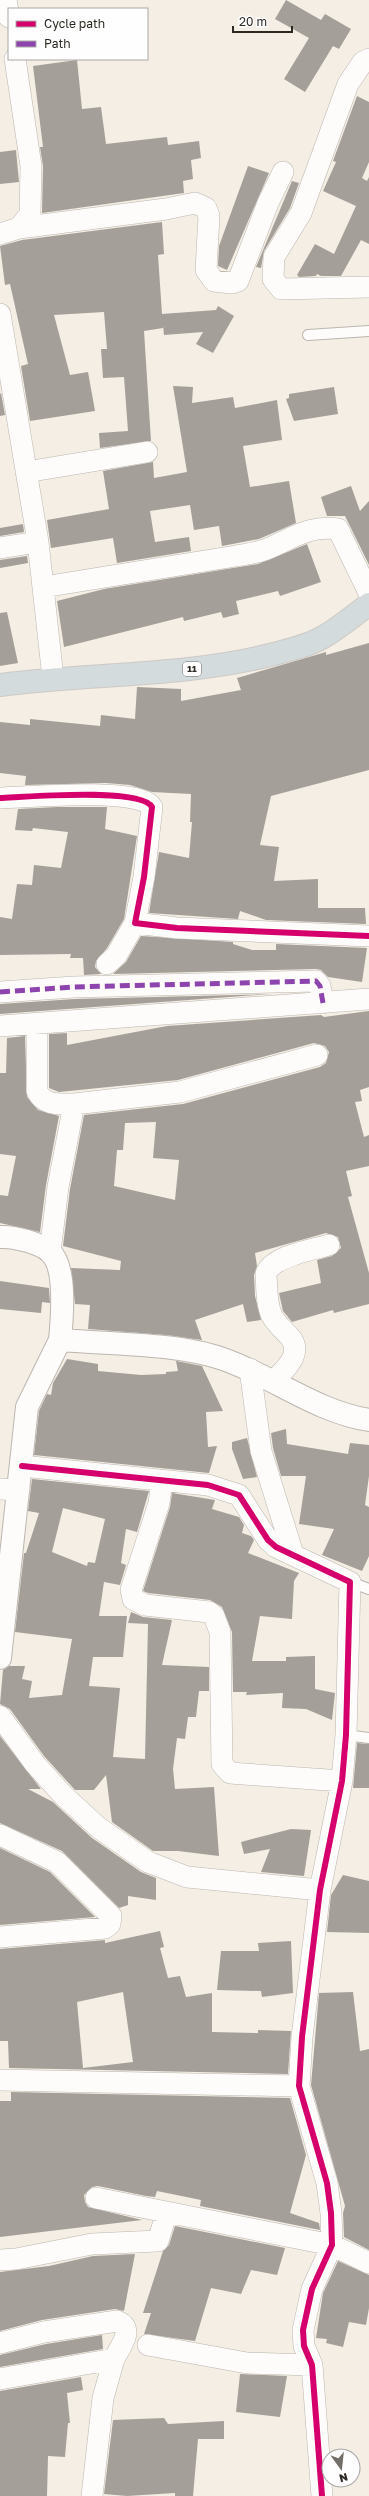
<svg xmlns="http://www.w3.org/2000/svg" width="369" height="2496" font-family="'Golos Text',sans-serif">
<rect width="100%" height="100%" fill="#f4eee4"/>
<path fill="#a49f98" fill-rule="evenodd" d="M286,0L321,20L325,14L351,29L339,49L333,46L305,92L284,79L309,38L275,19Z
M77,60L82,109L101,107L106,144L167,137L168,145L199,141L201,158L191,160L193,179L183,181L184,193L42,213L43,166L40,147H43L33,66Z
M357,96L369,102V162L362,178L367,181L369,177V244L361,240L341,276H321L317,274L316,276L299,277L297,275L315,244L334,254L356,206L323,191L336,162L333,161Z
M16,150L19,182L0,184V152Z
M248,166L269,173L227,270L218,266L219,246Z
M292,181L299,183L290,208L264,251L261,268L256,267Z
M162,222L164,254L158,255L162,314L216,310L218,306L234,316L213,353L196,344L203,332L164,335L163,325V328L144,331L151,441L100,448L99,433L128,431L124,377L103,378L101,349H107L104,312L54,315L70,375L88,372L95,411L30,421L21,366L28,364L10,284L5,285L0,246L22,240Z
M173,386L193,387L192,403L233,397L235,408L277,400L282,440L243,446L250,487L289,481L296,523L259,539L222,546L219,526L194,530L190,505L150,511L155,542L189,537L191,551L117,563L113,538L51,548L47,520L109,509L103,471L153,462L154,478L187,472Z
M334,387L338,414L294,421L286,399L289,398V394Z
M1,393L5,415L0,416V394Z
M351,486L360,511L369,501V565L345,516H327L321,497Z
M23,524L24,532L0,536V528Z
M307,544L321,582L280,596L278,591L236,601L239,614L223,618L221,612L184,621L183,617L64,647L57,601L104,589L258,564Z
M27,556L28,563L0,568V560Z
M7,612L18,663L0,666V613Z
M369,643V770L271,796L260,845L279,847L274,881L318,879V908H365L366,924L266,920L240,911L238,919L149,913L159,852L189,858L192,822H190L191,794L152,792L130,785L106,783L25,785L26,776L0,773V722L30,725V719L100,726L101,715L135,719L137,687L181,689V701L241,690L237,678L326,652V655Z
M57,807H107L105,829L137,836L124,919L107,948L96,961L95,967L101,974L84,975L83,958H70L71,954L0,955V917L12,919L17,884L32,885L34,865L61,868L68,832L33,828L32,831L15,830L18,809Z
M141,936L233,942V944L252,950H276V944L367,948L362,982L328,977L321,970L316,969L113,974L126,962Z
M271,994L0,1014V1004L75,999Z
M369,1011V1087L360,1090L362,1101L355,1102L364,1137L369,1135V1166L346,1171L352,1196L348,1197L369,1273V1304L334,1313L333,1310L292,1322L283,1311L279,1293L321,1283L317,1260L332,1256L341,1248L338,1237L326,1233L255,1253L257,1266L254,1275L255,1296L261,1320L247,1322L243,1304L195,1320L202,1340L166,1335L88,1329L90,1305L75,1304L71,1268L120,1270L121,1261L63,1246L70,1189L84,1115L183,1104L320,1067L326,1063L329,1052L325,1046L314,1043L178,1080L59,1092L49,1088V1034L67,1033V1045L167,1026L321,1015L324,1017ZM156,1122L153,1158L179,1160L175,1200L114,1186L117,1150H123L125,1123Z
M25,1036L27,1097L38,1110L59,1116L46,1185L40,1232L0,1223V1195L8,1196L16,1156L0,1154V1073H6L7,1038Z
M0,1281L49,1288L50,1303L42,1302L41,1313L0,1309Z
M67,1359L98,1364V1371L141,1375L166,1374V1372L178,1371L176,1361L202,1366L223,1411L206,1412L208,1447L217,1446L209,1473L34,1455L39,1411L47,1394L51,1395L53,1383Z
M286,1429L287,1444L348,1454L350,1443L369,1445V1476L365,1505L369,1507V1556L362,1571L322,1555L334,1529L299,1524L306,1476H281L273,1448L271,1433Z
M247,1438L257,1477L243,1479L232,1449V1442Z
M32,1479L149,1491L137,1532L126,1529L121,1563L126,1565L120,1585L104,1582L99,1616H127L123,1657H93L89,1686L120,1688L113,1757L145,1759L148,1624L128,1623L131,1612L143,1617L172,1620L162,1665L209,1667V1691H199L196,1717H188L185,1739L177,1738L173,1769L175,1789L214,1787L219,1856L178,1851H153L112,1822L106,1775L94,1790H75L44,1756L10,1709L0,1704L3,1670L9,1666H25L22,1679L32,1681L29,1698L62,1695L72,1639L15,1632L24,1553H26L39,1513L28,1511ZM63,1508L105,1519L95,1563L88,1562L87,1566L52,1552Z
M172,1493L215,1500L212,1509L239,1517L244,1525L242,1533L251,1536L254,1540L248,1553L299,1573L294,1581L292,1619L260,1616L252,1661H286V1657L315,1656V1689L335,1693L332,1720L306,1709L282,1708L283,1693L246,1695L247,1692H233L232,1632L222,1607L210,1600L148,1593L143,1591L170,1507Z
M0,1736L41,1789H28L53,1802L92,1838L141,1872L156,1878V1900L128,1896V1905L119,1908L62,1851L0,1823Z
M357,1743L369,1744V1788H353Z
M291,1829L311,1830L304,1876L261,1872L270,1849L244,1854L241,1842Z
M0,1848L50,1872L95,1917L0,1925Z
M343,1875L369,1881V1933L327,1932L331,1895Z
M160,1931L164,1947L160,1948L168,1978L180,1976L186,1997L212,1993V2032L258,2033V2030L291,2031L288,2074L9,2068L8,2041H0V1949L105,1940V1943ZM123,1992L133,2062L83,2068L77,2002Z
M291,1941L293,1993L262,1997L261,1991L217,1990L221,1951H259L258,1943Z
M353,1992L360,2051L369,2049V2250L344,2237L343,2213L345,2206L311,2085L319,1993Z
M11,2092L290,2098L306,2155L290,2213L319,2223L320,2230L200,2206L201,2200L157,2191L155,2197L146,2196L98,2186L92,2187L84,2195L85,2202L88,2207L142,2220L0,2237V2101H11Z
M175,2226L285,2248L277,2275L251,2270L241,2294L211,2288L195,2341L144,2334L151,2313H143L163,2251L169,2245Z
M135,2254L124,2311L115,2309L42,2320L0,2331V2272L49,2266L93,2256Z
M338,2261L369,2275V2308L366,2325L349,2322L343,2347L326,2343L327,2339L316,2338L323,2293Z
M102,2335L103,2349L0,2367V2355L46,2344Z
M240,2374L287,2376L280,2417L236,2412Z
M81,2377L83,2390L67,2393L70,2423H68L65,2457L48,2456L47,2496H0V2391Z
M164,2418L168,2424L224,2421V2439H198L193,2496H175V2493L127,2496L104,2494L113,2420Z"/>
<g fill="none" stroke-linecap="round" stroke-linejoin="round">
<g stroke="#bbb6af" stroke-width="12">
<path id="service" d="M308,335L369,331
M350,1582L369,1589
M346,1735L369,1738"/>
</g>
<g stroke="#bbb6af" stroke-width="22">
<path id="minor" d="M6,0L9,17
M15,59L31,166L30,214L19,228
M369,59L363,62L348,84L301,213L274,257L273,279L281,289L369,287
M0,234L19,228L166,209L195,203L206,208L209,216L206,270L214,281L232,283L238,281L268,203L283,172
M0,314L38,542L53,678
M26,472L147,452
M0,548L38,542
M43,587L236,556C246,554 257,553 267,549C293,538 309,525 338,529L369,593
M0,798C25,797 141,787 152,807L144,877L135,923L177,928L369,936
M107,964L116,956L135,923
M0,992L74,987L316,981L320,986L323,1003
M37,1024V1091C44,1106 59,1104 74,1104L58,1187L50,1252
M0,1026L369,999
M74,1104L180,1092L317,1055
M250,1369L261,1451L293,1554
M274,1381C284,1370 304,1354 290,1337C284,1330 277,1325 272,1316C266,1304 267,1287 266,1274C272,1256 311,1250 329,1245
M22,1466L208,1485L239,1495L268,1540L276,1547L350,1582L346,1735L342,1781L320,1890L302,2037L299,2086L327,2183L331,2213L332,2245L312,2289L303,2330L304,2346L312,2365L322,2496
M162,1481L159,1503L131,1590L133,1599L145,1605L209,1612L214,1616L220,1632L222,1764L230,1773L342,1781
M0,1489L19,1490
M0,1716L35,1764L63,1795L99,1828L148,1862L187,1877L320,1890
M0,1835L57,1862L111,1916L110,1924L105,1928L0,1937
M0,2080L299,2086
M96,2198L332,2245L369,2263
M0,2260L16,2259L92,2244L158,2241L167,2212
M0,2343L44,2332L117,2321C136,2328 120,2347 114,2359
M148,2345L247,2363L312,2365
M0,2379L114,2359L103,2398L92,2496"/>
</g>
<g stroke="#bbb6af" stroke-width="24">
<path id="tertiary" d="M0,1237C13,1236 41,1243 50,1252C67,1267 62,1319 60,1340C109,1344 178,1343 223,1359C272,1376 317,1412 369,1420
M0,1658L27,1407L60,1340"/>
</g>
<g stroke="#cdc9c5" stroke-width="24">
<path id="trunk" d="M0,685C90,673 182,677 270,655C288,650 309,646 325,636C340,627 355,615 369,604"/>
</g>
<use href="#service" stroke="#fdfcfb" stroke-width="10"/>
<use href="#minor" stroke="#fdfcfb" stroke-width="21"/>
<use href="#tertiary" stroke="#fdfcfb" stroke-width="22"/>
<use href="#trunk" stroke="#d4dbdd" stroke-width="22"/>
<path stroke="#8e44ad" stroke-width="5" stroke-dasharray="10 5" stroke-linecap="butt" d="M0,992L74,987L316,981L320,986L323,1003"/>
<g stroke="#fefefe" stroke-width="8">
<path id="cycleway" d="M0,798C25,797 141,787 152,807L144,877L135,923L177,928L369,936
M22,1466L208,1485L239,1495L268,1540L276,1547L350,1582L346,1735L342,1781L320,1890L302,2037L299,2086L327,2183L331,2213L332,2245L312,2289L303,2330L304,2346L312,2365L322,2496"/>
</g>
<use href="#cycleway" stroke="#d6006c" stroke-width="6"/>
</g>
<g text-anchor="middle" stroke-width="4" stroke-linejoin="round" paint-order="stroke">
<rect fill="#fefefe" stroke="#6b6864" stroke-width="1" x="183" y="662" width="18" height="14" rx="3"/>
<g font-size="9" font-weight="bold" fill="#2c2822">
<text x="192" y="672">11</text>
</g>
</g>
<rect x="8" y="8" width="140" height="52" fill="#fefefe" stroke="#aaa8a6"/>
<rect x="16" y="21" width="20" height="6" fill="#d6006c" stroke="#aaa8a6"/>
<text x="44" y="28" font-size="12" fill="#2c2822">Cycle path</text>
<rect x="16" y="41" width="20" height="6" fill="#8e44ad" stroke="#aaa8a6"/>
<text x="44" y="48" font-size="12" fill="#2c2822">Path</text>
<g transform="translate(341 2468) rotate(165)"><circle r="19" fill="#fefefe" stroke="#aaa8a6"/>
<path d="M0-3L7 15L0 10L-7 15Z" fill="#726d66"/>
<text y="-6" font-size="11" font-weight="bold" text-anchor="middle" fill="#2c2822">N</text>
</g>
<path d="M233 26v6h59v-6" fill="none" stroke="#2c2822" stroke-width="2"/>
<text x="239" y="26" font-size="12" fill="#2c2822" stroke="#fefefe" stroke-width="3" paint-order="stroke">20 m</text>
</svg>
